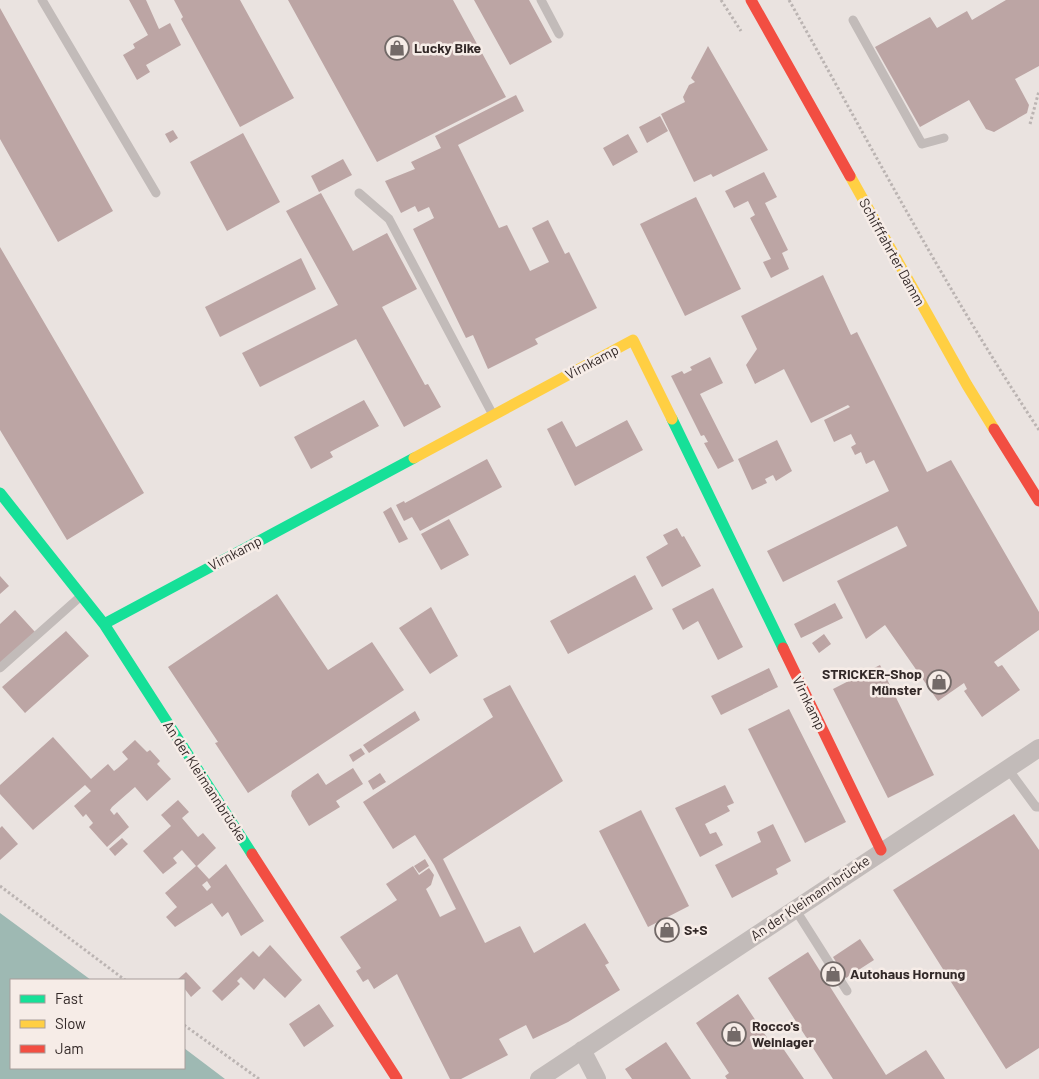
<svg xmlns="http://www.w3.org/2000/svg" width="1039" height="1079" font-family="Barlow,sans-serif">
<rect width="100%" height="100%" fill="#eae3e0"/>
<path fill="#9eb9b3" d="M0,913L91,980H11V1068H184V1048L225,1079H0Z"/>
<path fill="#bca5a4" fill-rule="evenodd" d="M129,0H146L159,29L170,23L181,45L146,65L150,72L137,80L123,55L135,48L133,44L148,35Z
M174,0H240L294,98L240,127L181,19L183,17Z
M288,0H453L506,97L377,162Z
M474,0H529L552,42L510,65Z
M1006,0H1039V66L1015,79L1029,105L1027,113L994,132L986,129L969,100L920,127L875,47L930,17L937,28L967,11L972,20Z
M0,8L113,211L58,242L0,139Z
M708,46L768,150L713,177L711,174L694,182L661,114L685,102L683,97L689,85L695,82L691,78Z
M516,95L524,111L458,145L499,228L507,225L530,271L549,262L532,228L548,220L565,254L569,252L597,308L535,339L538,344L488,369L473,335L466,338L413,229L434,218L429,207L418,212L415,206L401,213L385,181L415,169L411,162L441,148L435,136Z
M660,116L668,131L647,143L639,127Z
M173,130L178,138L170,143L165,134Z
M243,133L280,202L227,231L190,162Z
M628,134L638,152L613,166L603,148Z
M343,159L352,175L319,192L311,176Z
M764,172L777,197L765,203L788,250L782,253L789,269L771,278L763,262L771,259L750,218L755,215L748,201L734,208L725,191Z
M321,193L353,251L387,233L417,289L382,307L425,385L428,384L441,407L404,427L356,339L260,387L242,353L338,305L286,211Z
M696,197L741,289L685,316L640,224Z
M0,247L144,493L67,540L0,430Z
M301,258L316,289L220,337L205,307Z
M823,275L851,335L857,332L927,472L951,460L1039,612V630L994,662L998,667L1002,665L1020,690L982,717L964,691L967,689L964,683L938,701L885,625L866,639L837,581L907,546L897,526L783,582L767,551L889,491L874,460L866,464L861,452L855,455L851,447L856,444L851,434L834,442L824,420L850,407L848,405L811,423L784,369L755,384L746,365L757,349L741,316Z
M710,357L723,383L700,394L734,461L718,469L704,443L708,442L704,435L701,436L671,376L682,371L684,374L692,370L690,367Z
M364,400L379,426L330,452L333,457L311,469L294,437Z
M627,420L643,450L575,486L547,429L562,421L576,447Z
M777,440L792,471L776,481L773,475L765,479L767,483L752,490L738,459Z
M487,459L502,487L420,531L412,517L404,521L396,505L404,501L405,503Z
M391,507L408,539L399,543L383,512Z
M449,519L469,555L441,570L421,534Z
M677,528L682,537L684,536L701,566L662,587L646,557L668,544L663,535Z
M635,575L653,609L568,654L550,621Z
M0,576L9,586L0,594Z
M713,588L743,647L718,660L698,621L683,630L672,609Z
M277,594L328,670L372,642L404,690L248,793L215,743L218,742L168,667Z
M835,603L843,618L801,638L794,624Z
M431,607L458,656L430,674L399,628Z
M15,610L35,632L0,663V624Z
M66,631L89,656L25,713L2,687Z
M824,634L831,644L819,653L812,643Z
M880,665L934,775L888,798L833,689Z
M769,668L778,687L721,715L711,696Z
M510,685L563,781L443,859L485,943L520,926L534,953L585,923L609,963L605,965L620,990L568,1022L533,1039L526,1025L499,1039L508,1055L461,1079H450L397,974L374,989L368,979L363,982L356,971L361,968L340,937L397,900L386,884L413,866L419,875L429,868L434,875L431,885L426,889L440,917L456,909L434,865L415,835L393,849L363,802L493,717L483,699Z
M789,709L846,822L805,843L748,729Z
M415,711L420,720L369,753L363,745Z
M53,737L91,779L108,764L114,771L118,768L128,759L122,752L135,740L147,752L150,750L160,761L157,764L171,779L147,801L135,787L112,807L110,810L114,815L117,812L129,827L107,847L89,827L93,823L86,814L83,817L74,806L91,791L85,785L33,830L0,794V785Z
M361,748L365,754L353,762L349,755Z
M353,768L363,784L336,801L340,807L309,826L291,796L292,791L318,773L326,785Z
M380,773L386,782L373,790L368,781Z
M725,785L734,803L727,806L730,811L705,824L710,834L716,832L723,845L700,857L675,808Z
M178,800L189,812L182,818L198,837L203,833L216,848L197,866L209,879L226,864L264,921L241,936L228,912L222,917L212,903L175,927L166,917L177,907L165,893L196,866L182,850L173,858L177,863L163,874L143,851L171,826L161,815ZM207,881L211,887L207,891L202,885Z
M641,810L689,906L648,927L599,831Z
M1014,814L1039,850V1048L1006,1069L893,890Z
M773,824L791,861L776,869L778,874L732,898L715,865L761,842L757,832Z
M2,826L18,844L0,860V828Z
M122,838L128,844L115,856L109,849Z
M425,859L429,866L419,873L414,866Z
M860,939L874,960L846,978L833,957Z
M270,945L302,980L285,998L264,978L254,990L241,977L237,981L240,984L222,1001L212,991L253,951L259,957Z
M808,952L886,1075L926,1050L945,1079H833L768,978Z
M186,972L201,988L191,997L184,988V980H177Z
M738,994L772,1045L778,1041L804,1079H727L725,1076L729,1073L696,1023Z
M319,1004L334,1026L304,1047L289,1024Z
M666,1042L691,1079H632L625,1069Z"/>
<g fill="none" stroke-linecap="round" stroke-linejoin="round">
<path stroke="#bbb4b2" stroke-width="3" stroke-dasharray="2.5 2.5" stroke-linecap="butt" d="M721,0L741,31
M789,0C870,144 947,292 1039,430
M1030,124L1039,91
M0,886L125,980
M184,1025L259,1079"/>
<path stroke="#c2bbb9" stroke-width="9" d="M42,0L156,193
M541,0L559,34
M853,20L922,144L944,138
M359,193L389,219L493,415
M0,668L81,596
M1008,769L1036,807H1039
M795,909L847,991"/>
<path stroke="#c2bbb9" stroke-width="18" d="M582,1050L597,1079
M539,1079L1039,748"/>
<path stroke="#16e098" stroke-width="11" d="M672,419L783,648
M0,493L104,624L252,854
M104,624L414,458"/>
<path stroke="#ffcf43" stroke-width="11" d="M850,176L967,385L994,429
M414,458L633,340L672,419"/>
<path stroke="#f24e42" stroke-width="11" d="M751,0L850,176
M994,429L1039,501
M783,648L881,850
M252,854L397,1079"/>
</g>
<defs>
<g id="shop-ring" transform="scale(1.25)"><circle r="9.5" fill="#f6ece7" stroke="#736a68" stroke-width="1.5"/><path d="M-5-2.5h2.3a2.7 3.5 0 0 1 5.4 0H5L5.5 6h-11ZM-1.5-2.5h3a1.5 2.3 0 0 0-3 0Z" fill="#736a68"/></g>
</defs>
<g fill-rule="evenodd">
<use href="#shop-ring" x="397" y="48"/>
<use href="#shop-ring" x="939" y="682"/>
<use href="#shop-ring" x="667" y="930"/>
<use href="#shop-ring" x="833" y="974"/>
<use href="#shop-ring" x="734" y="1034"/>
</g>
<g text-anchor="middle" stroke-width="5" stroke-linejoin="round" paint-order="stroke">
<g font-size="14" font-weight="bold" fill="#332928" stroke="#f6ece7" text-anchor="start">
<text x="414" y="53">Lucky Bike</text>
<text x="922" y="679" text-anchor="end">STRICKER-Shop<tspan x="922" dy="16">Münster</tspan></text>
<text x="684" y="935">S+S</text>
<text x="850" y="979">Autohaus Hornung</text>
<text x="752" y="1031">Rocco's<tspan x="752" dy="16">Weinlager</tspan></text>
</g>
<g font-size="14" fill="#332928" stroke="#f6ece7">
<text transform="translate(892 252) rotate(61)" y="5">Schifffahrter Damm</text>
<text transform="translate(592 362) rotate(-28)" y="5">Virnkamp</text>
<text transform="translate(235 553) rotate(-28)" y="5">Virnkamp</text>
<text transform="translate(809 703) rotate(64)" y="5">Virnkamp</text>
<text transform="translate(205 781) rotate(57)" y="5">An der Kleimannbrücke</text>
<text transform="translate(810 898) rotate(-34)" y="5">An der Kleimannbrücke</text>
</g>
</g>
<rect x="10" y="979" width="175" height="90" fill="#f6ece7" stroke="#a89e9b"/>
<rect x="20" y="995" width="25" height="8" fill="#16e098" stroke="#a89e9b"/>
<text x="55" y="1004" font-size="15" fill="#332928">Fast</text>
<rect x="20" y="1020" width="25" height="8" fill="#ffcf43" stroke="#a89e9b"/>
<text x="55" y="1029" font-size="15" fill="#332928">Slow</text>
<rect x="20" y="1045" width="25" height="8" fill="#f24e42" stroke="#a89e9b"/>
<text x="55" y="1054" font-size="15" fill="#332928">Jam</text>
</svg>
